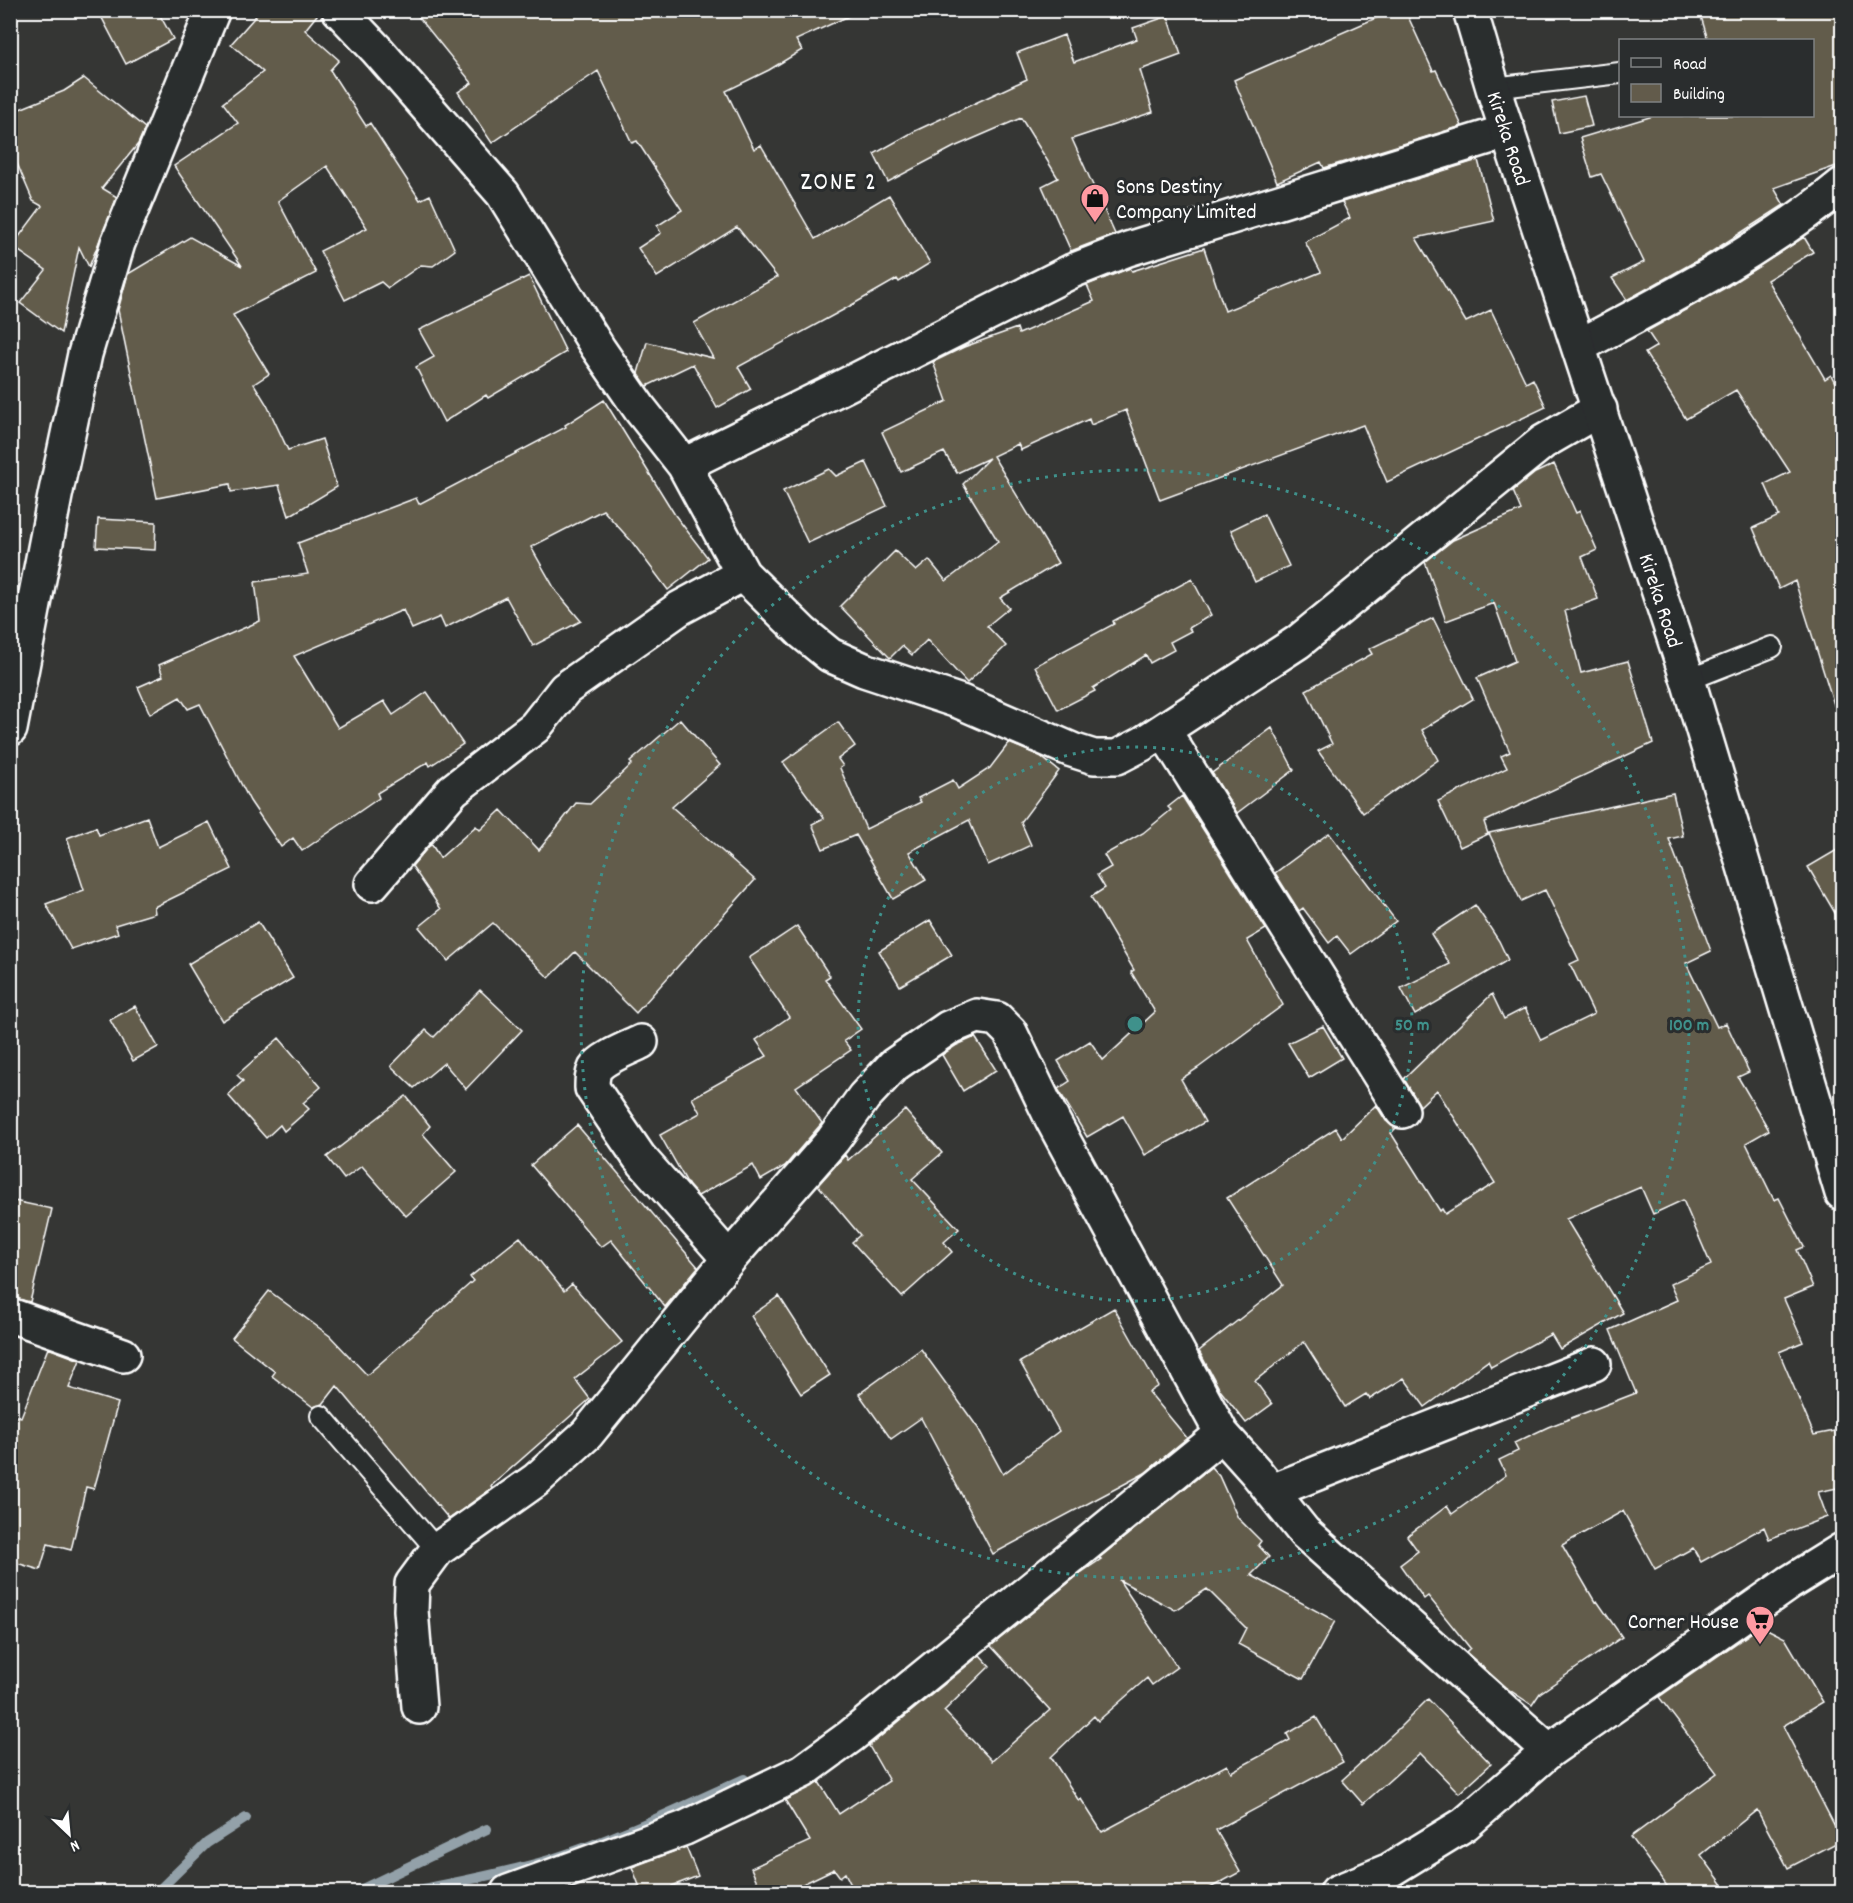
<svg xmlns="http://www.w3.org/2000/svg" width="1853" height="1903" font-family="Dekko,sans-serif">
<rect width="100%" height="100%" fill="#353634"/>
<filter id="ink" filterUnits="userSpaceOnUse"><feTurbulence type="fractalNoise" baseFrequency=".0167" numOctaves="2"/><feDisplacementMap in="SourceGraphic" scale="12" xChannelSelector="R" yChannelSelector="G"/><feConvolveMatrix kernelMatrix="1 2 1 2 8 2 1 2 1" color-interpolation-filters="sRGB"/></filter>
<g filter="url(#ink)">
<g fill="none" stroke-linecap="round" stroke-linejoin="round">
<path stroke="#93a1a9" stroke-width="10" d="M419,1890C462,1881 506,1873 549,1860C616,1839 680,1808 744,1779
M157,1892L207,1843L246,1818
M356,1892L487,1829"/>
</g>
<path fill="#625b4b" stroke="#fff" stroke-width="1.5" d="M119,10H157L173,39L126,64L102,18Z
M261,10H321L305,30L339,60L330,70L366,126L370,123L420,200L430,195L455,250L433,266L421,265L388,288L381,282L345,300L320,251L367,228L327,166L278,201L316,273L233,315L269,374L254,384L267,405L288,450L322,439L337,487L289,516L279,485L231,492L230,484L157,498L118,310L128,274L190,237L242,266L174,166L238,123L223,103L263,72L231,44Z
M413,10H862L796,40L802,50L769,70L726,91L754,149L761,145L815,239L889,195L930,263L899,282L897,279L843,310L738,367L751,389L717,408L693,364L647,386L638,373L647,342L713,358L694,323L777,277L737,227L657,277L638,248L661,233L657,226L682,210L637,141L632,143L598,71L492,143L458,92L472,83Z
M1394,10H1405L1433,71L1436,70L1462,126L1324,168L1321,162L1277,182L1234,80Z
M1699,10H1836L1842,32V164L1774,188L1784,205L1705,256L1627,300L1612,278L1644,262L1601,174L1592,177L1580,138L1653,116H1812V40H1708Z
M1168,16L1181,55L1140,70L1153,112L1072,139L1115,234L1071,251L1042,186L1058,178L1021,118L954,147L888,182L874,154L915,131L1027,79L1017,53L1064,35L1074,62L1137,39L1133,28Z
M84,78L145,128L138,144L102,188L117,197L89,267L79,247L61,333L20,303L46,270L12,246L42,206L33,201L10,147V113L64,91Z
M1584,96L1592,126L1559,133L1552,102Z
M1478,160L1494,221L1416,238L1466,322L1491,310L1526,383L1533,379L1546,407L1387,482L1363,425L1160,500L1126,410L1091,425L1089,419L1021,450L1018,444L993,456L1058,563L1000,598L1009,608L987,626L1006,646L967,683L927,640L912,655L902,646L890,658L840,606L895,551L916,571L929,560L946,581L998,541L963,484L989,458L957,473L944,452L901,472L882,432L947,401L933,362L964,347L1017,328L1019,334L1094,301L1087,285L1130,268L1132,271L1204,248L1225,311L1321,272L1305,242L1350,218L1342,202Z
M1804,237L1813,252L1767,280L1825,379L1831,375L1842,396V710L1836,711L1795,581L1779,589L1753,528L1779,516L1765,484L1790,472L1736,390L1686,419L1645,353L1657,346L1647,331L1725,288Z
M529,276L566,352L488,398L486,395L444,422L416,367L434,357L419,330Z
M604,400L675,515L708,558L668,590L632,542L603,510L531,547L556,591L581,621L533,646L506,597L445,628L440,617L412,629L403,610L294,656L338,728L384,701L393,715L427,692L463,744L430,766L428,762L377,793L379,798L302,851L293,838L281,847L250,801L200,704L188,709L180,697L150,714L138,687L163,676L159,665L260,621L255,582L308,574L298,543L416,498L419,504L566,427L565,425Z
M866,462L887,506L808,543L783,491L829,469L836,476Z
M1554,464L1576,513L1580,511L1597,550L1582,557L1598,599L1565,611L1581,673L1628,661L1653,743L1484,822L1488,834L1460,847L1438,801L1507,768L1501,756L1510,752L1477,678L1515,661L1494,603L1446,621L1425,562L1453,540L1521,510L1513,491L1535,473Z
M1264,514L1289,566L1255,582L1231,530Z
M98,519L156,522L155,550L96,547Z
M1192,579L1211,615L1189,628L1191,631L1170,642L1174,650L1150,663L1146,655L1093,688L1095,691L1058,710L1035,666L1114,624L1113,621Z
M1433,618L1473,699L1422,730L1438,760L1363,813L1318,751L1332,744L1306,690L1372,654L1369,649Z
M680,719L720,765L672,807L755,880L636,1013L575,952L549,978L493,923L448,961L419,927L441,909L412,866L429,846L432,845L440,858L476,826L480,830L501,810L539,850L576,803L590,804L632,764L630,762Z
M838,722L855,746L838,759L843,766L840,768L866,829L921,802L918,798L953,780L958,789L990,768L1009,743L1040,756L1059,771L1021,822L1031,845L988,865L969,820L909,852L926,880L893,899L856,835L823,849L812,824L824,818L783,762Z
M1272,728L1294,770L1237,813L1212,773Z
M1673,793L1683,836L1669,839L1711,951L1686,963L1717,1027L1726,1023L1749,1072L1738,1077L1769,1130L1746,1143L1774,1200L1779,1198L1804,1247L1797,1250L1813,1287L1784,1299L1803,1342L1779,1352L1814,1435L1835,1431L1842,1473V1487L1818,1492L1827,1517L1769,1539L1764,1527L1701,1562L1693,1548L1655,1569L1623,1511L1562,1545L1595,1602L1597,1601L1622,1637L1540,1693L1532,1705L1505,1687L1466,1652L1470,1648L1428,1596L1424,1599L1400,1565L1418,1551L1407,1536L1447,1506L1452,1514L1506,1475L1499,1460L1518,1451L1514,1443L1548,1427L1636,1393L1610,1330L1677,1300L1670,1284L1711,1265L1683,1200L1653,1214L1641,1187L1566,1219L1623,1313L1560,1349L1551,1334L1491,1367L1488,1361L1425,1407L1404,1378L1370,1399L1366,1394L1345,1407L1304,1342L1255,1381L1272,1404L1246,1423L1220,1390L1199,1351L1283,1285L1227,1198L1336,1128L1342,1138L1376,1105L1386,1121L1396,1128L1391,1133L1440,1211L1442,1209L1445,1214L1495,1183L1437,1090L1420,1106L1404,1079L1492,994L1504,1019L1525,1008L1541,1040L1594,1014L1570,964L1579,960L1545,890L1521,901L1489,833Z
M1182,796L1266,929L1247,940L1283,1005L1198,1068L1181,1079L1205,1122L1145,1155L1123,1116L1087,1137L1058,1089L1070,1081L1058,1061L1090,1041L1103,1060L1155,1012L1131,972L1134,970L1091,897L1105,888L1097,875L1111,867L1104,855L1143,833L1171,810L1168,807Z
M147,817L158,847L209,822L232,869L154,907L155,913L115,925L118,933L71,949L46,904L84,890L67,838L96,827L99,835Z
M1329,833L1396,921L1351,954L1337,936L1329,943L1303,908L1299,911L1275,873Z
M1842,847V925L1808,867Z
M1475,905L1499,941L1508,960L1415,1015L1401,988L1450,964L1431,934Z
M930,920L952,955L900,986L879,951Z
M258,922L293,978L222,1021L188,964Z
M797,926L830,976L825,979L861,1029L844,1041L851,1050L796,1087L822,1123L785,1166L761,1180L753,1165L698,1196L689,1186L660,1135L700,1113L692,1098L767,1056L756,1040L789,1017L749,958Z
M480,990L522,1030L466,1089L444,1063L414,1088L391,1066L426,1030L434,1037Z
M135,1006L158,1047L133,1061L110,1020Z
M1323,1026L1342,1058L1309,1078L1288,1043Z
M975,1037L996,1070L963,1091L942,1055L957,1045Z
M279,1038L321,1087L303,1103L309,1109L284,1131L280,1125L266,1138L228,1095L243,1081L237,1075Z
M406,1096L430,1126L423,1134L456,1172L406,1216L362,1166L344,1179L327,1157Z
M905,1110L942,1153L912,1179L959,1229L944,1242L952,1252L902,1297L852,1242L860,1235L818,1185L845,1155L848,1160Z
M577,1125L698,1267L665,1307L611,1240L601,1247L531,1165Z
M14,1201L52,1209L30,1302L10,1297V1216Z
M520,1237L564,1291L572,1284L622,1342L575,1379L590,1399L491,1486L492,1488L449,1519L337,1386L323,1404L313,1407L272,1376L275,1372L232,1338L269,1291L330,1336L367,1375L473,1281L470,1277Z
M779,1296L830,1375L801,1394L751,1316Z
M1114,1308L1158,1386L1149,1392L1187,1438L1145,1473L993,1554L921,1418L891,1439L859,1394L921,1349L978,1428L1003,1474L1059,1431L1020,1362Z
M48,1348L80,1360L69,1388L118,1403L94,1489L86,1487L71,1550L48,1544L40,1570L10,1561V1415L21,1417Z
M1211,1467L1219,1476L1238,1518L1261,1541L1258,1545L1269,1557L1251,1575L1335,1621L1303,1679L1238,1644L1246,1628L1207,1589L1175,1610L1119,1580L1177,1667L1152,1685L1147,1678L1098,1721L1094,1716L1051,1757L1079,1801L1081,1799L1102,1832L1227,1765L1231,1772L1290,1740L1287,1734L1316,1717L1343,1762L1216,1830L1240,1872L1201,1893H855L845,1873L840,1877L834,1869L784,1893H762L751,1868L810,1841L785,1800L819,1782L839,1814L889,1781L869,1746L980,1655L990,1666L944,1711L992,1761L1050,1710L991,1646L1082,1572L1101,1559L1099,1558Z
M1761,1626L1785,1638L1823,1702L1783,1726L1842,1840L1788,1868L1757,1810L1701,1855L1729,1893H1672L1631,1837L1717,1773L1659,1697Z
M1428,1699L1491,1764L1459,1793L1420,1753L1363,1804L1342,1780L1398,1729Z
M686,1847L698,1876L672,1886L674,1893H642L632,1867Z"/>
<g fill="none" stroke-linecap="round" stroke-linejoin="round">
<g stroke="#fff" stroke-width="24">
<path id="lane" d="M1493,88L1620,73
M1688,680L1772,647
M321,1416L437,1550"/>
</g>
<g stroke="#fff" stroke-width="38">
<path id="street" d="M339,10L377,50L503,194L598,348L640,409L684,465L840,388L1072,271L1128,249L1508,131
M1579,346C1670,298 1763,250 1842,185
M743,574L803,633L830,655L864,670L961,702L1072,750L1094,757H1117L1142,744L1298,642L1543,442L1600,409
M10,729L55,496L85,354L118,243L213,10
M1164,731L1402,1111
M372,884L453,790L535,727L565,689L680,608L743,574L684,465
M641,1042C629,1048 602,1058 595,1069C592,1075 592,1081 592,1088L639,1157L729,1259
M10,1315L123,1355
M1272,1491L1594,1364
M419,1707L411,1610L412,1584L437,1550L536,1480L587,1434L729,1259L833,1140L864,1097L894,1065L948,1028L977,1016L997,1019L1010,1032L1053,1121L1222,1434L1256,1472L1304,1532L1549,1751
M508,1892L685,1828L803,1771L851,1736L1222,1434
M1337,1892L1390,1870L1465,1824L1549,1751L1789,1583L1842,1550"/>
</g>
<g stroke="#fff" stroke-width="38">
<path id="secondary" d="M1470,10L1493,88L1688,680L1842,1193"/>
</g>
<use href="#lane" stroke="#2a2d2e" stroke-width="20"/>
<use href="#street" stroke="#2a2d2e" stroke-width="33"/>
<use href="#secondary" stroke="#2a2d2e" stroke-width="33"/>
</g>
</g>
<g fill="none" stroke="#3f918b" stroke-width="3" stroke-dasharray="3 6">
<circle cx="1135" cy="1024" r="277"/>
<circle cx="1135" cy="1024" r="554"/>
</g>
<defs>
<g id="shop-pin" transform="scale(1.5)"><path d="M0 17L-7.5 6A9.5 9.5 0 1 1 7.5 6Z" fill="#ff9aa2" stroke="#2a2d2e"/><path d="M-5-2.5h2.3a2.7 3.5 0 0 1 5.4 0H5L5.5 6h-11ZM-1.5-2.5h3a1.5 2.3 0 0 0-3 0Z" fill="#111"/></g>
<g id="supermarket-pin" transform="scale(1.5)"><path d="M0 17L-7.5 6A9.5 9.5 0 1 1 7.5 6Z" fill="#ff9aa2" stroke="#2a2d2e"/><path d="M-6-5.5h2.5l.6 2H6L4.5 2H-2.5L-4.4-4H-6ZM-1.5 3.2a1.3 1.3 0 1 0 .1 0ZM3 3.2a1.3 1.3 0 1 0 .1 0Z" fill="#111"/></g>
</defs>
<g fill-rule="evenodd">
<use href="#shop-pin" x="1095" y="198"/>
<use href="#supermarket-pin" x="1760" y="1620"/>
</g>
<g text-anchor="middle" stroke-width="6" stroke-linejoin="round" paint-order="stroke">
<g font-size="22" fill="#fff" stroke="#2a2d2e">
<text transform="translate(1510 138) rotate(72)" y="8">Kireka Road</text>
<text transform="translate(1662 600) rotate(72)" y="8">Kireka Road</text>
</g>
<g font-size="22" fill="#fff" stroke="#2a2d2e" text-anchor="start">
<text x="1116" y="193">Sons Destiny<tspan x="1116" dy="25">Company Limited</tspan></text>
<text x="1739" y="1628" text-anchor="end">Corner House</text>
</g>
<g font-size="26" letter-spacing="1.5" fill="#fff" stroke="#2a2d2e">
<text x="839" y="189">ZONE 2</text>
</g>
</g>
<circle cx="1135" cy="1024" r="9" fill="#3f918b" stroke="#2a2d2e" stroke-width="3"/>
<g font-size="18" text-anchor="middle" font-weight="bold" fill="#3f918b" stroke="#2a2d2e" stroke-width="6" stroke-linejoin="round" paint-order="stroke">
<text x="1412" y="1030">50 m</text>
<text x="1689" y="1030">100 m</text>
</g>
<rect width="1853" height="1903" fill="none" stroke="#2a2d2e" stroke-width="36"/>
<rect x="18" y="18" width="1817" height="1867" fill="none" stroke="#fff" stroke-width="2" filter="url(#ink)"/>
<rect x="1619" y="39" width="195" height="78" fill="#2a2d2e" stroke="#7f8182" stroke-width="1.5"/>
<rect x="1631" y="58" width="30" height="9" fill="#2a2d2e" stroke="#7f8182" stroke-width="1.5"/>
<text x="1673" y="69" font-size="18" fill="#ffffff">Road</text>
<rect x="1631" y="84" width="30" height="18" fill="#625b4b" stroke="#7f8182" stroke-width="1.5"/>
<text x="1673" y="99" font-size="18" fill="#ffffff">Building</text>
<g transform="translate(69 1834) rotate(154)" stroke="#2a2d2e" stroke-width="4.5" paint-order="stroke">
<path d="M0-4.5L10 22L0 15L-10 22Z" fill="#ffffff"/>
<text y="-9" font-size="16" font-weight="bold" text-anchor="middle" fill="#ffffff">N</text>
</g>
</svg>
